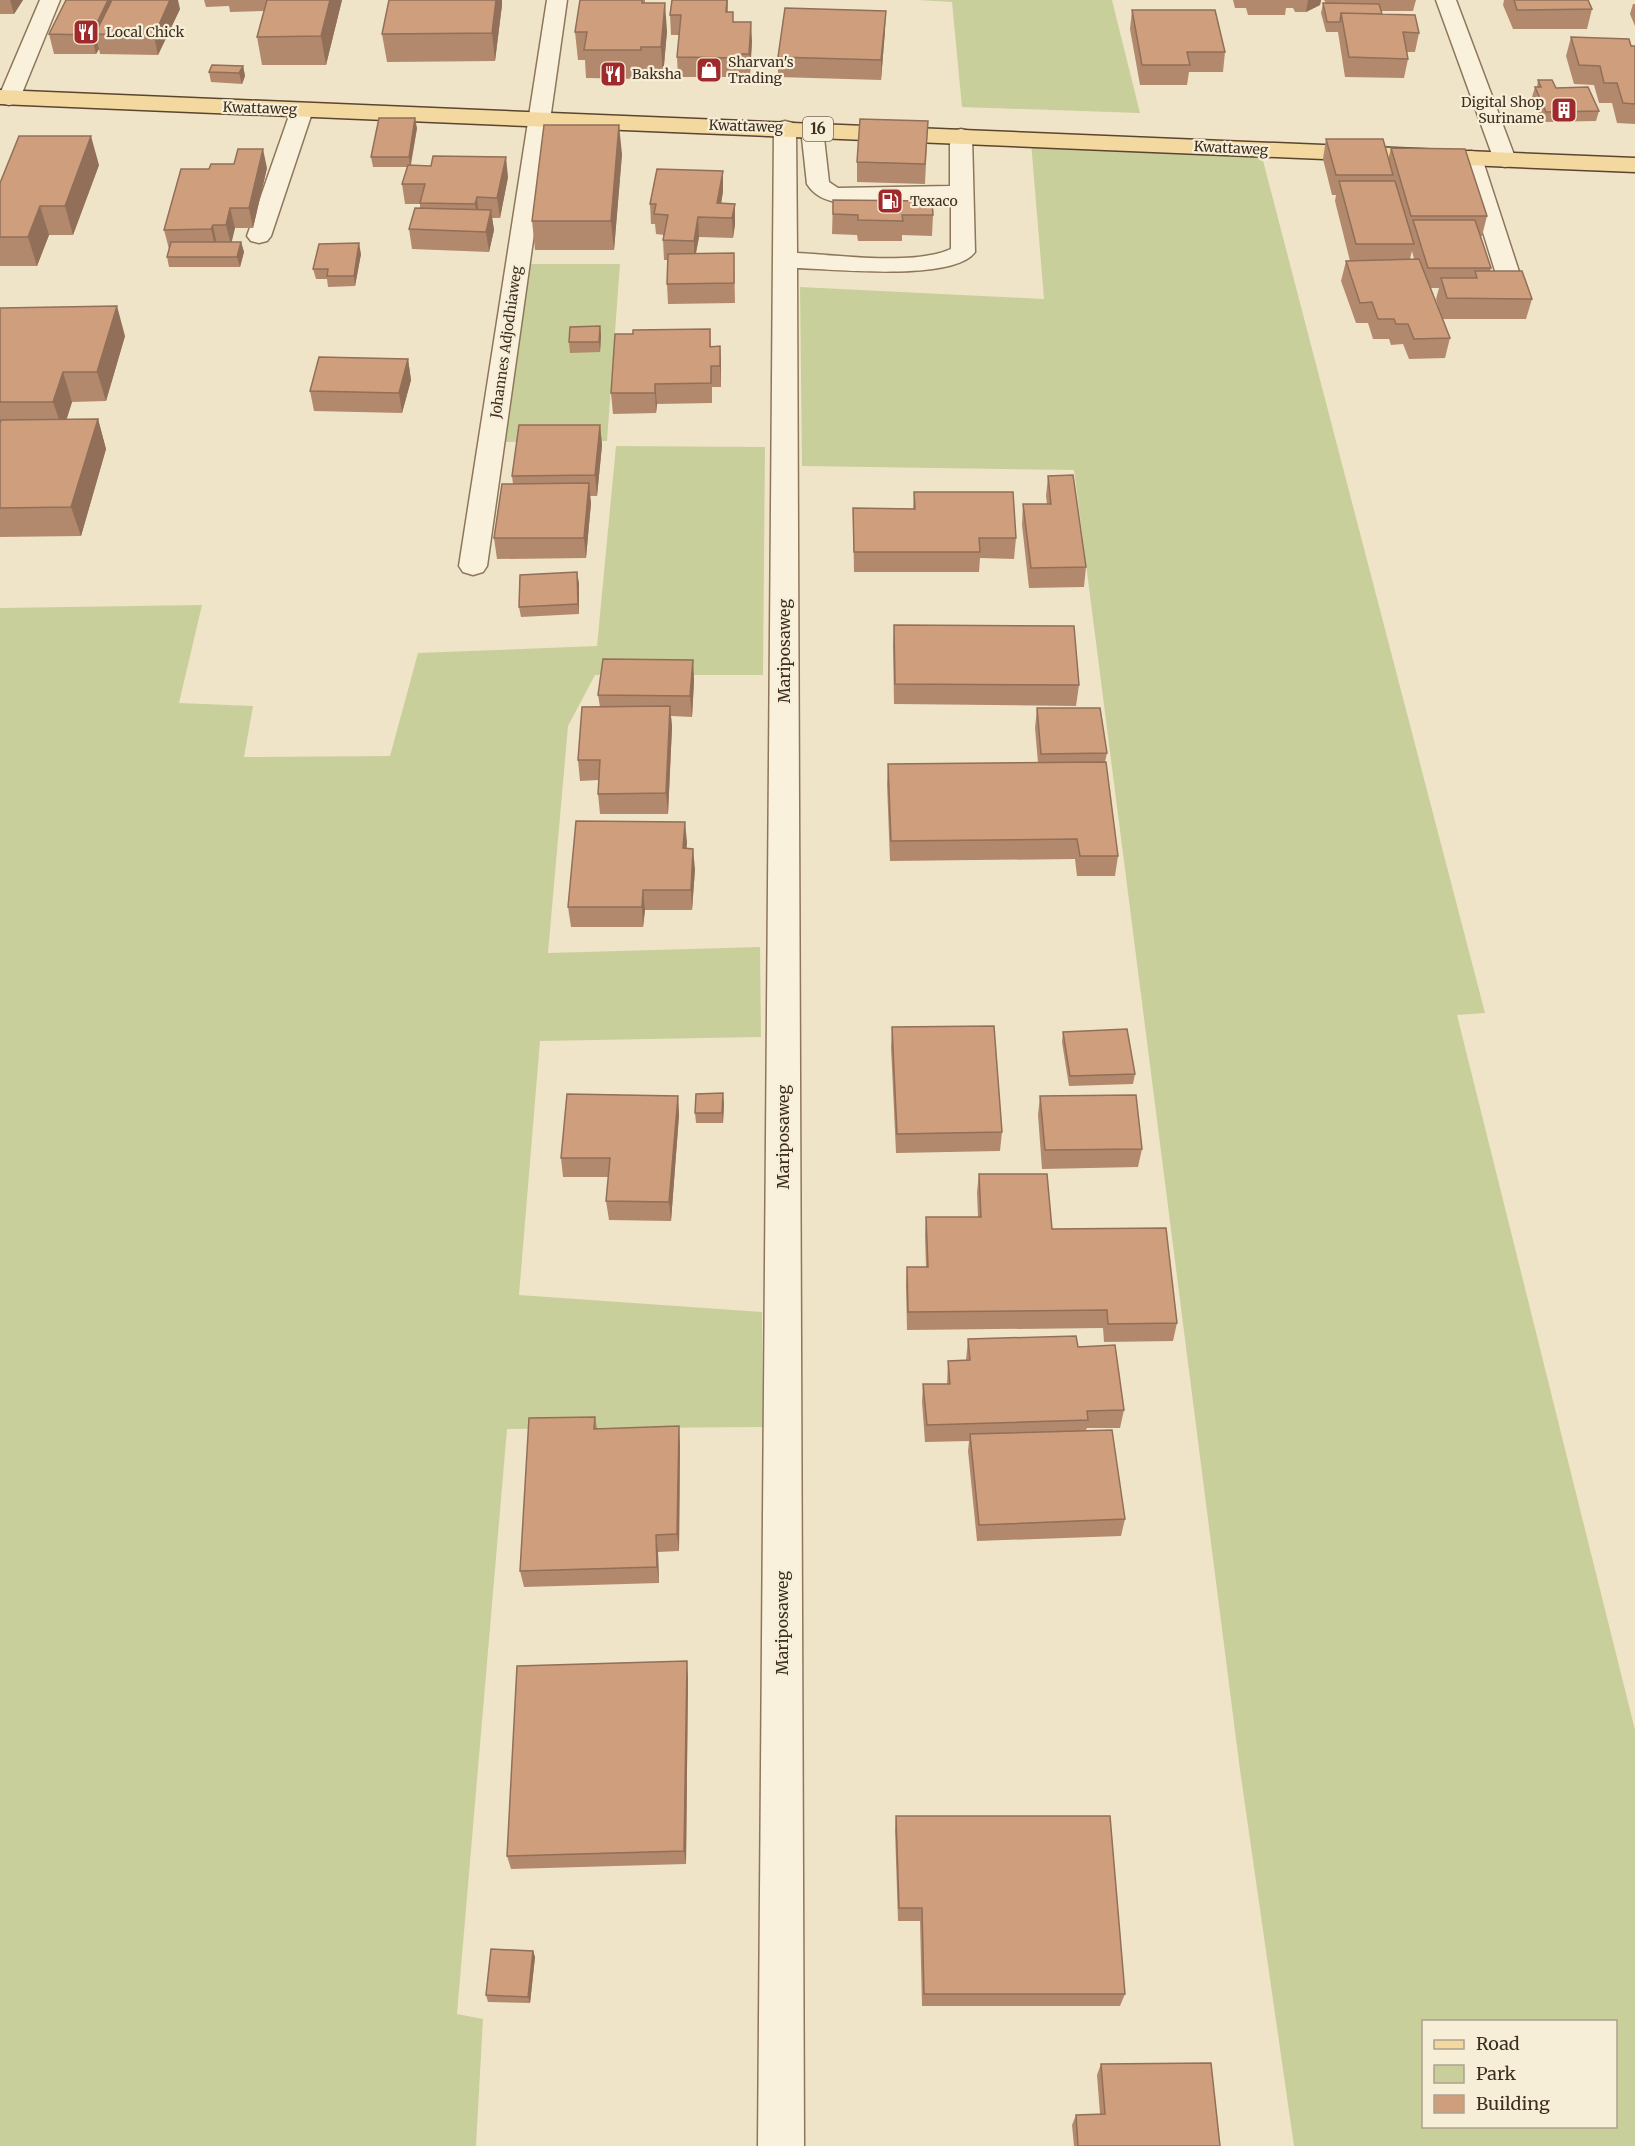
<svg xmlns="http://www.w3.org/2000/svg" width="1635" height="2146" font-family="Merriweather,serif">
<rect width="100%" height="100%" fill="#f0e4c8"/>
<path fill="#c9cf9b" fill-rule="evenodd" d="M917,0H1112L1140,113L962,107L952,2Z
M1031,142L1261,153L1485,1013L1457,1015L1635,1730V2146H1294L1240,1770L1074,470L802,466L800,287L1044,299ZM1424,2022H1616V2126H1424Z
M530,264H620L607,441L504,442Z
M616,446L765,447L763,675H595L568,726L548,953L760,947L761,1037L540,1041L519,1295L762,1312L763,1427L507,1429L457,2014L483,2019L476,2146H0V608L202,605L179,703L253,706L244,757L390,756L418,653L597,646Z"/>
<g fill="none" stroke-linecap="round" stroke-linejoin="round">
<g stroke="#8d765c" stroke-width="3">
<path id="minor" d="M40,0H60L20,98L17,103L9,105L1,103L0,94Z
M547,0H567L487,566L483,572L473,575L463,572L459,566Z
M1436,0H1456L1516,160L1513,165L1505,167L1497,165L1494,160Z
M302,103L310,105L313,110L271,236L267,241L259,243L251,241L247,236L291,110L294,105Z
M785,121L793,123L796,128L797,253C839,255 913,266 951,249V199L835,202C823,199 814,195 807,184L801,129L804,124L812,122L820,124L823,129L829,182L838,188L950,186V136L953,131L961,129L969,131L972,136L975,252C954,282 831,269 797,268L804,2146H758L774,128L777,123Z
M1471,151L1479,153L1482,158L1524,287L1520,292L1512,294L1504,292L1500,287L1460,158L1463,153Z"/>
</g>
<g stroke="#5b4430" stroke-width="3">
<path id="major" d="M0,90L1635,158V172L0,104Z"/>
</g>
<use href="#minor" fill="#faf1dc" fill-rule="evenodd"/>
<use href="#major" fill="#f3d9a0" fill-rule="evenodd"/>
</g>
<path fill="#b2896c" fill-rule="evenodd" d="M0,0H23L14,14H0Z
M204,0H342L326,65H262L257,37L264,11L230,12L229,6L206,7Z
M580,0H645V3L667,31L663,76H643V79L586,78L585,60H578L575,32Z
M672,0H728V12L734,22L752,41L750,74H741V77H678L677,57L679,35H671L670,15Z
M1233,0H1321L1320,5L1306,12H1295L1293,8H1286L1285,15H1248L1246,8H1235Z
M1324,0H1416L1413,11H1381L1382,14L1419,33L1415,52H1407L1408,59L1404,78L1345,77L1338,32H1326L1321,13L1323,3H1326Z
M1504,0H1588L1592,9L1587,29H1513L1503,5Z
M1633,4H1635V26L1630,14Z
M502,5L495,61L387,62L382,34Z
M180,9L158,55L100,54L99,49L96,54H54L49,34Z
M1132,10L1225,52L1223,72H1189L1187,85H1140L1130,29Z
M885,31L881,80L778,77V57Z
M1571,37L1635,46V124L1617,123L1612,103H1599L1594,85L1574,84L1566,56Z
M243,66L245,76L242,84L211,82L209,72Z
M1538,80L1556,88L1599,111L1596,121L1543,122L1532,97L1535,87H1537Z
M928,121L925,184L857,182V162Z
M417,128L411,165L508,177L500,218H492L494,230L489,252L412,249L409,229L420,208V204H405L402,184L407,167H373L371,157Z
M1326,139L1388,160L1391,148L1487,216L1482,236H1480L1491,268L1490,271L1532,299L1526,319H1443L1450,338L1445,358L1409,359L1403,344L1391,345L1389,339H1373L1368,323H1356L1341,281L1346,261H1350L1335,201L1336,195H1332L1323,159ZM1412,251L1414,259H1410ZM1431,288H1439L1436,299L1440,313Z
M622,154L614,250H535L532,221Z
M99,165L73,235H49L37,266H0V183Z
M267,168L253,228H235L231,242H241L244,252L240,267H169L167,257L169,249L164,230Z
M723,191L721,204H735V224L733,238L699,237L696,254L734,253L735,303L668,304L667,284L668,260H664L663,240L664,235L656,234L655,224H651L650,204Z
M833,200L933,215L932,236L902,235V241H858L857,235L832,234Z
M361,254L355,286L328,287L327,279H316L313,269Z
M0,308L125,336L106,401L72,402L66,420L98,419L106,449L81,536L0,537Z
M600,326L601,336L600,352L570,353L569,342Z
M710,329L711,347L720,346L721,367V387H712V403L657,404L656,413L613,414L611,393L633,334Z
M408,359L411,380L402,413L314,411L310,391Z
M600,425L602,445L597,496H590L591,503L586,558L497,559L494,538L513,484L512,476Z
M1048,476L1086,567L1084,587L1029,588L1022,525L1023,504H1047L1046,496Z
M914,492L1016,538L1014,559L980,558L979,572H854L853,508L913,509Z
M579,583V614L521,617L519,607Z
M894,625L1079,685L1076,706L894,704L893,646Z
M693,660L694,681L692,717L671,716L672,727L668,814H600L598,794L599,780L580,781L578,760L600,707L598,695Z
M1037,708L1107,753L1105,762L1118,856L1115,876H1077L1075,859L890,861L887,784L888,764L1038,763L1035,728Z
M687,842L686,849L695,869L692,910H645L643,927H571L568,907Z
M892,1027L1002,1132L1000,1151L896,1153L891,1047Z
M1063,1032L1135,1074L1133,1084L1069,1086L1062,1042Z
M678,1096L679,1115L671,1221L609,1220L606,1201L609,1177H563L561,1158Z
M1040,1096L1142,1149L1138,1167L1042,1169L1038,1115Z
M724,1103L723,1123H696L695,1113Z
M979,1174L1177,1323L1173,1341L1104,1342L1103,1328L907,1330L906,1285L907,1267H926L925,1235L926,1217H978L977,1192Z
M968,1339L1078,1347L1124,1410L1120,1428H1087L1086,1430L1125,1519L1121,1536L977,1541L968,1451L969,1441L925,1442L922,1402L923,1384H947L948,1361L966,1360Z
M595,1417L597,1428L680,1444L679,1551L658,1552L659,1583L524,1587L520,1571Z
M688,1677L686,1864L511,1869L507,1856Z
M896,1816L1125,1994L1120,2006H922L920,1921H898L895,1830Z
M533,1951L535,1957L530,2003L488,2002L486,1995Z
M1101,2064L1220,2146H1074L1072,2125L1076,2115L1100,2114L1097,2075Z"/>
<path fill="#916f58" d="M10,0H23L14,14Z
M108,0H114L95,34L99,49L96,54L91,35Z
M170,0H178L180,9L158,55L154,36Z
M330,0H342L326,65L321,36Z
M496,0H502V5L495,61L492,33Z
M1308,0H1321L1320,5L1306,12Z
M665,3L667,31L663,76L661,47Z
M886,11L885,31L881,80V60Z
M751,22L752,41L750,74L749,54Z
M243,66L245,76L242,84L239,73Z
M415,118L417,128L410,167L409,157Z
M619,125L622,154L614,250L611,221Z
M91,136L99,165L73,235L65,206Z
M263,149L267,168L253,228L249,208Z
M506,157L508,177L500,218L497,198Z
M723,171V191L719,217L717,203Z
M477,197L479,218L478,224L475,204Z
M735,204V224L733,238L732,218Z
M40,206L49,235L37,266L28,237Z
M230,208L235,228L231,245L226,225Z
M491,210L494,230L489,252L486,232Z
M698,217L699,237L694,261V241Z
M213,225L217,245L216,250L211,229Z
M241,242L244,252L240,267L237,257Z
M359,243L361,254L355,286L354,276Z
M117,306L125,336L106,401L97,372Z
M600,326L601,336L600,352L599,342Z
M720,346L721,367V387L720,366Z
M408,359L411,380L402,413L399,393Z
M63,372L72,402L63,431L53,402Z
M655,384L657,404L656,413L655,393Z
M98,419L106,449L81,536L71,507Z
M600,425L602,445L597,496L595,475Z
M589,483L591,503L586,558L584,538Z
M577,572L579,583V614L578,604Z
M693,660L694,681L692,717L690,696Z
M670,706L672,727L668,814L666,793Z
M685,822L687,842L685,868L683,848Z
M693,849L695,869L692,910L691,890Z
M643,890L645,910L643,927L642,907Z
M723,1093L724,1103L723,1123L722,1113Z
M678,1096L679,1115L671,1221L669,1202Z
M679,1426L680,1444L679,1551L677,1534Z
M656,1535L658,1552L659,1583L657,1567Z
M687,1661L688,1677L686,1864L684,1851Z
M533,1951L535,1957L530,2003L528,1997Z"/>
<path fill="#cf9f7d" stroke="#916f58" stroke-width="1.5" d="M66,0H108L91,35L49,34Z
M112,0H170L154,36L95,34Z
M267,0H330L321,36L257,37Z
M389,0H496L492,33L382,34Z
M580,0H642V3H665L661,47H641V50H584L587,32H575Z
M672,0H727L726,12H733V22H751L749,54H741L740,58L677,57L681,15H670Z
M1514,0H1588L1592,9L1517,10Z
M1323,3L1379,4L1382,14L1341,13L1340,22H1327Z
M785,8L886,11L881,60L778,57Z
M1132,10H1215L1225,52H1187L1190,65H1142Z
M1341,13L1415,15L1419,33L1403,32L1408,59L1349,57Z
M1571,37L1629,39L1631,46H1635V104L1623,103L1617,83H1604L1600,66L1579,65Z
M212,65L243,66L239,73L209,72Z
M1538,80H1552L1556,88L1588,87L1599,111L1546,112L1535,87H1541Z
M379,118H415L409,157H371Z
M860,119L928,121L925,164L857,162Z
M544,125H619L611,221H532Z
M19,136H91L65,206H40L28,237H0V183Z
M1326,139H1383L1393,175H1336Z
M1391,148L1465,149L1487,216H1411Z
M238,149H263L249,208H230L226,225H213L211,229L164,230L181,169H209L211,164H234Z
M433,156L506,157L497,198L477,197L475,204L420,203L425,184H402L408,165L431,166Z
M657,169L723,171L717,203L735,204L732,218L698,217L694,241L663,240L668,215L654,214L656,204H650Z
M1339,181H1395L1414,244H1356Z
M833,200L932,201L933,215H902L903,221L858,220V215L833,214Z
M415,208L491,210L486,232L409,229Z
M1413,220H1475L1491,268H1428Z
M171,242H241L237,257H167Z
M359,243L354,276H327L328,269H313L319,244Z
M734,253V283L667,284L668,254Z
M1419,259L1450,338L1414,339L1408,324H1396L1394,319H1378L1372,302L1360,303L1346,261Z
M1475,271H1522L1532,299L1447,298L1441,278H1477Z
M117,306L97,372H63L53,402H0V308Z
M600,326L599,342H569L570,327Z
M710,329V347L720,346V366H711V383L655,384V393H611L615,334H633V330Z
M319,357L408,359L399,393L310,391Z
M98,419L71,507L0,508V423L1,420Z
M519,425H600L595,475L512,476Z
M1073,475L1086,567L1031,568L1023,504H1051L1048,476Z
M589,483L584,538H494L502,484Z
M914,492H1013L1016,538H979L980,552H854L853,508L915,509Z
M577,572L578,604L519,607L520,575Z
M894,625L1074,626L1079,685L895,684Z
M603,659L693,660L690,696L598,695Z
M670,706L666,793L598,794L600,760H578L582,707Z
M1037,708H1100L1107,753L1041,754Z
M1106,762L1118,856H1080L1077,839L891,841L888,764Z
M576,821L685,822L683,848L693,849L691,890H643L642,907H568Z
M994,1026L1002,1132L897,1134L892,1027Z
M1127,1029L1135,1074L1070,1076L1063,1032Z
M723,1093L722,1113H695L696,1094Z
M567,1094L678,1096L669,1202L606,1201L610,1158H561Z
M1136,1095L1142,1149L1045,1150L1040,1096Z
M979,1174H1047L1052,1229L1166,1228L1177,1323L1108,1324L1107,1310L908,1312L907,1267H928L926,1217H981Z
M1076,1336L1078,1347L1115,1345L1124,1410L1087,1411L1088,1420L927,1425L923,1384H950L948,1361L970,1360L968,1339Z
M595,1417L594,1429L679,1426L677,1534L656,1535L657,1567L520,1571L529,1418Z
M1112,1430L1125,1519L979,1525L970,1434Z
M687,1661L684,1851L507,1856L517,1666Z
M896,1816H1110L1125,1994H924L922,1908H899Z
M491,1949L533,1951L528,1997L486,1995Z
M1211,2063L1220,2146H1078L1076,2115L1105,2114L1101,2064Z"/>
<defs>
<g id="restaurant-square" transform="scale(1.35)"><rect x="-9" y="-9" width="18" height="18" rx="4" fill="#9e2a2b" stroke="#f7eed8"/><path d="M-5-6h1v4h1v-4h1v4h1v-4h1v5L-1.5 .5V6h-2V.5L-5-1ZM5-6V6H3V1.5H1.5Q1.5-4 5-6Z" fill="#fff"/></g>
<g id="shop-square" transform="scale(1.35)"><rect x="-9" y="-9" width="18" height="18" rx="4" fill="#9e2a2b" stroke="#f7eed8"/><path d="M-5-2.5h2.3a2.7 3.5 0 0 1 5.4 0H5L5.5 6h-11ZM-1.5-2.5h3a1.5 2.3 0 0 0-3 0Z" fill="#fff"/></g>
<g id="building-square" transform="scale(1.35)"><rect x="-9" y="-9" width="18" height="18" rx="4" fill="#9e2a2b" stroke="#f7eed8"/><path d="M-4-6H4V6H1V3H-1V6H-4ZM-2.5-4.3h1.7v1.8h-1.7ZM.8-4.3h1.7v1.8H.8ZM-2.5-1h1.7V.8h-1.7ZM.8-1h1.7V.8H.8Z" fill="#fff"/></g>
<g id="fuel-square" transform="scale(1.35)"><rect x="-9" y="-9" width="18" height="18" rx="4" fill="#9e2a2b" stroke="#f7eed8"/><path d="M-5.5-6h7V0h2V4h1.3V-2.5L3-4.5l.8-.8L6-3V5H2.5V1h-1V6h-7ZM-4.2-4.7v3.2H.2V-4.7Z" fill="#fff"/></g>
</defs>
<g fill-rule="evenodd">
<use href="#restaurant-square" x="86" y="32"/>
<use href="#shop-square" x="709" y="70"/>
<use href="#restaurant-square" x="613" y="74"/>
<use href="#building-square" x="1564" y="110"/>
<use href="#fuel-square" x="890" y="201"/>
</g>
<g text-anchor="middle" stroke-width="4.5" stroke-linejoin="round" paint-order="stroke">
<g font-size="14" fill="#3d2e20" stroke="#f7eed8" text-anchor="start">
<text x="106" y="37">Local Chick</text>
<text x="728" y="67">Sharvan's<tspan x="728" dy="16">Trading</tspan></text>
<text x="632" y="79">Baksha</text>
<text x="1544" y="107" text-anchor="end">Digital Shop<tspan x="1544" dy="16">Suriname</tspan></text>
<text x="910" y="206">Texaco</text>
</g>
<g font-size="14" fill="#3d2e20" stroke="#f7eed8">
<text transform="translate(260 108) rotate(2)" y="5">Kwattaweg</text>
<text transform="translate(746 126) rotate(2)" y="5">Kwattaweg</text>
<text transform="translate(1231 148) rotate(3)" y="5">Kwattaweg</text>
<text transform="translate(506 342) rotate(-82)" y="5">Johannes Adjodhiaweg</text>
</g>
<rect fill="#f7eed8" stroke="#756857" stroke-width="1.5" x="803" y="117" width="30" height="24" rx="4.5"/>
<g font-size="15" font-weight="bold" fill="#3d2e20">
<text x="818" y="134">16</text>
</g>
<g font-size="16" fill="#3d2e20" stroke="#f7eed8">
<text transform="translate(784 651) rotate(-90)" y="6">Mariposaweg</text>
<text transform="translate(783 1137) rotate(-90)" y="6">Mariposaweg</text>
<text transform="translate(782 1623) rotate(-90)" y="6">Mariposaweg</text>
</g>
</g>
<rect x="1422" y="2020" width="195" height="108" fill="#f7eed8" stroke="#ada18e" stroke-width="1.5"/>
<rect x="1434" y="2040" width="30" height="9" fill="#f3d9a0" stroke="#ada18e" stroke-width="1.5"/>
<text x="1476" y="2050" font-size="18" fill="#3d2e20">Road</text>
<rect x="1434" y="2065" width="30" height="18" fill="#c9cf9b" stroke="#ada18e" stroke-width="1.5"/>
<text x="1476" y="2080" font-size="18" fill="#3d2e20">Park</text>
<rect x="1434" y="2095" width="30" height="18" fill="#cf9f7d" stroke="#ada18e" stroke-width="1.5"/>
<text x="1476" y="2110" font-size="18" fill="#3d2e20">Building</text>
</svg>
